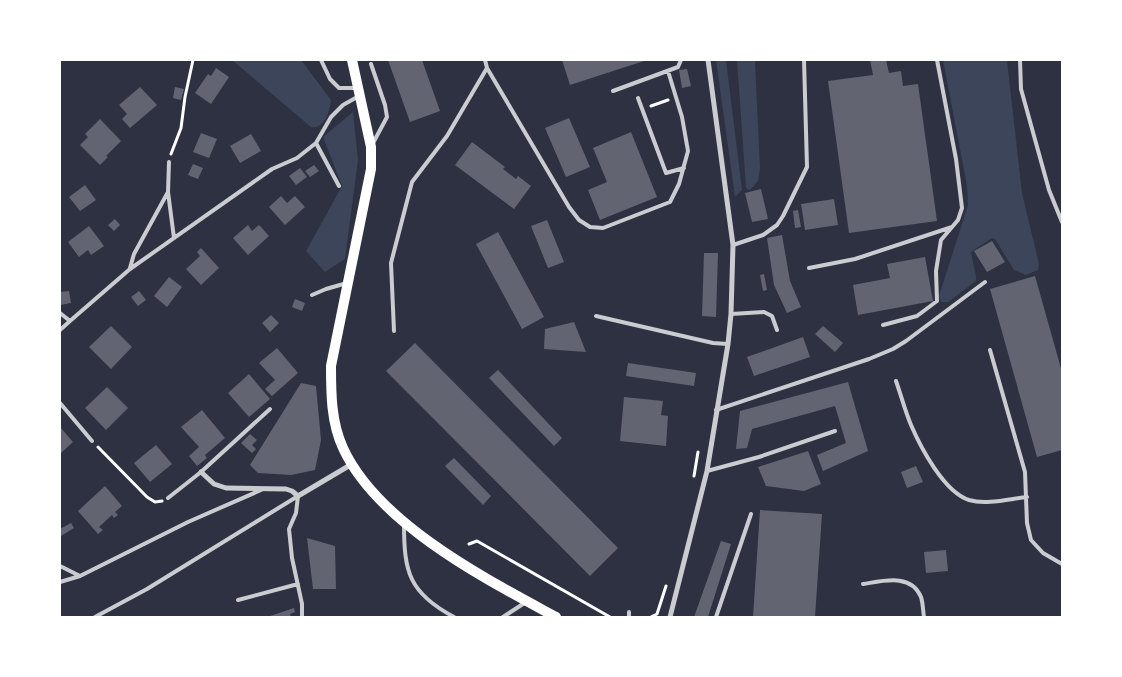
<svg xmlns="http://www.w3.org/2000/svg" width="1122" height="677" font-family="'Fira Sans',sans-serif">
<rect width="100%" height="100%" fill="#2d3142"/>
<path fill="#3c4559" d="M232,60H301L331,100C330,110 325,130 311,127Z
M716,60H726L742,190L735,197Z
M737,60H755L760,169L758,181L750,190L746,188Z
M943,60H1007L1022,193L1039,264L1038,270L1026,275L1014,270L995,239L992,238L971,252L976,277V281L948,302H941L939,296L968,205L967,186Z
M353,112L358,160L345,259L325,272L306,251L342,186L323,137Z"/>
<path fill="#626471" d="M388,60H422L440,111L410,122Z
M562,60H647L570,85Z
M870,60H886L889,73L901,71L903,86L918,84L937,221L849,233L828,81L873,75Z
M216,68L229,77L211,104L195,93L208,74L211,76Z
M687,69L691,86L682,88L679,70Z
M140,87L157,105L130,128L122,119L127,114L119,105Z
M175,87L184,89L181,100L173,98Z
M569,118L590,167L566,177L545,128Z
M100,119L121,141L106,156L108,157L100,165L80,145L88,137L85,134Z
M631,132L657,197L600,220L588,190L607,182L593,148Z
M201,133L217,139L209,158L193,152Z
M251,134L261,151L240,163L230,146Z
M472,142L505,167L503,169L516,179L518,176L531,186L514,209L455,165Z
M193,164L203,168L198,179L188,175Z
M314,165L319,171L310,177L305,171Z
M300,168L307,177L296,185L289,176Z
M85,185L96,200L80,211L69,197Z
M761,189L768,219L752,222L745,193Z
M281,196L287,203L295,196L305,207L285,225L269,207Z
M834,199L838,225L805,230L801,204Z
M798,210L801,227L795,228L793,211Z
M115,219L120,225L114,231L108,225Z
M547,220L564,262L548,268L531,226Z
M248,225L252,231L259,225L269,236L248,255L233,238Z
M89,226L104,246L91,255L88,250L79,257L68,242Z
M498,232L544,317L522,329L476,244Z
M782,235L790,281L801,307L787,313L774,285L767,238Z
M992,241L1005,262L987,272L974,251Z
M201,248L219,268L201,285L186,269L200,256L197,252Z
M704,253H718L716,317L702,316Z
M925,257L933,301L858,315L853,285L890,278L887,264Z
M764,274L767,290L763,291L760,275Z
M1035,276L1062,372V450L1037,457L990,289Z
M169,277L182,287L167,307L154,296Z
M69,291L71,303L60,305V292Z
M139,291L146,300L138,306L131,297Z
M295,299L305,303L302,311L292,307Z
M271,315L279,323L270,332L262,323Z
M574,322L586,352L544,349L545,329Z
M111,326L132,347L111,369L89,347Z
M823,326L843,343L835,352L815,334Z
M803,337L810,357L754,376L747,357Z
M415,343L618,548L590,576L386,371Z
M277,348L298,373L272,396L265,389L275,380L259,363Z
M628,363L696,373L694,386L626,376Z
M498,370L562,438L554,446L489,378Z
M249,374L270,399L249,417L228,393Z
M848,382L868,451L823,471L817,455L846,443L835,406L752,429L747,448L736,449L740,411Z
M301,383L316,386L321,440L315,470L291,475L258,473L250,465Z
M107,387L128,408L106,430L85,408Z
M624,397L663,401L661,415L668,416L666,446L620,441Z
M202,410L225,438L205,455L207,458L197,466L189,456L199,447L181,427Z
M60,427L73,442L60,454Z
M250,434L257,440L252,445L256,449L252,453L241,443Z
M156,445L172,464L150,482L134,463Z
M808,451L821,484L804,491L766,486L758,467Z
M454,458L491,496L483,505L445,466Z
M916,466L923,482L907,488L901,472Z
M105,486L122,506L115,512L118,515L114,518L112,515L99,527L103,530L98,534L78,511Z
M760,510L822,514L815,617H753Z
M71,523L74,528L61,536L60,529Z
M307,538L335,546L336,589H313Z
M721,541L731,544L708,617H694Z
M946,550L948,571L926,573L924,552Z
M294,608L295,612L290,614L291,617H267Z"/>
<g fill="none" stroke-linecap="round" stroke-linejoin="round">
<path stroke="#fff" stroke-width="3" d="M651,106L668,100
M171,154L181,128L185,97L193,60
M98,447L147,497L155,502L162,501
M694,476L698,452
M469,544L477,541L610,617
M651,617L657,614L666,586"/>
<path stroke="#caccd0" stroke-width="4" d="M321,60L330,79L339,88H356
M485,60L487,68L569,207L579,220L590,227L603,228L670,202L679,184L688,151L682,117L668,71
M1020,60L1021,89L1049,190L1062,222
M371,64L385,105L387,117L372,145
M613,91L678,67L681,60
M638,98L666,173L684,168
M316,143L339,186
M169,162L168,192L174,238
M733,245L763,235L777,225L783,216L807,167L804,60
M130,268L134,254L168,192
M809,268L855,259L952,227
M312,295L326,289L347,283
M60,313L70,321L130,269L272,169L297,158L316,143L331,117L343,105L359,96
M731,314L764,312L772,316L777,330
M596,316L713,343L728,344
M883,325L917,316L937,301L936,271L941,240L958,220L962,208L956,159L937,60
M60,330L70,321
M394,331L391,263L412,182L447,136L487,68
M990,350L1025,472L1027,523L1031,540L1043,553L1062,564
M896,381C901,395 905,411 911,425C921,448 944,492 969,500C986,505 1009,499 1027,497
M60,403L92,441
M716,410L869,359L893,349L906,341L985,282
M707,471L759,457L835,431
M298,496L296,513L289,529L292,558L302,604V617
M168,498L201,472L270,409
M404,524C404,572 409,593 454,617
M60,566L80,576L188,522L261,490
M60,582L80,576
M863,584C883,581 911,573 921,597C923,603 923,611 924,617
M238,600L298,584
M95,617L147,589L298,496
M503,617L526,602
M629,617V612
M716,617L751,514"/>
<path stroke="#caccd0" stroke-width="5" d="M201,472L214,484L226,488L286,489L292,491L298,496L352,464
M670,617L707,471L728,344L731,314L733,245L708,60"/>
<path stroke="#fff" stroke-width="10" d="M352,60L371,147V169L331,366C331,393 331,422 343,448C378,524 486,579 556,617"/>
</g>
<rect width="1122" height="677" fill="none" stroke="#ffffff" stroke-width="122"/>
</svg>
